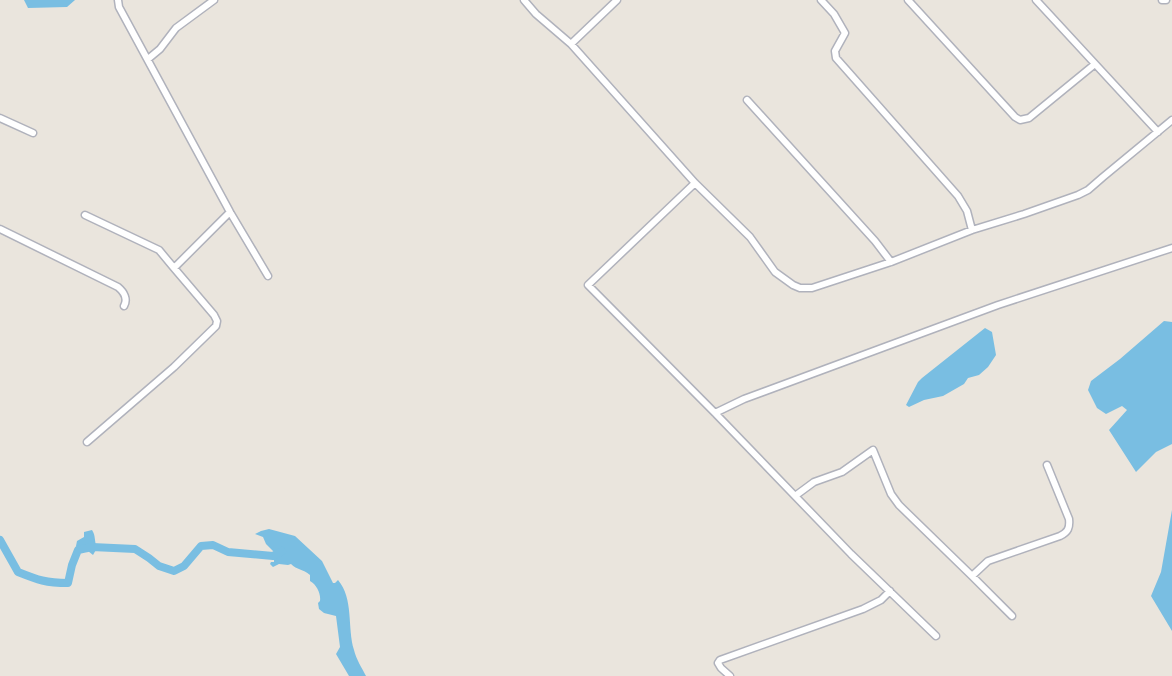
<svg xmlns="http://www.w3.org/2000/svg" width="1172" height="676" font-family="'IBM Plex Sans',sans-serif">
<rect width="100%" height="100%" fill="#eae5dd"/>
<path fill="#79bee2" d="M24,0H75L67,7L28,8Z
M1164,321L1172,322V444L1156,452L1136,472L1109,430L1127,410L1122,406L1106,414L1097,408L1088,390L1091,381L1120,359Z
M985,328L992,332L996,355L988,367L979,375L968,378L964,384L943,396L924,400L909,407L906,405L918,382L922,378Z
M1172,510V631L1151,596L1161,572Z
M269,529L295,536L322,561L333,583H335L338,580C354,599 347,627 354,650C356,659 362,668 366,676H349L336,654L340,647L336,616L324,613L319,609L318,603L320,601C321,594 317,585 310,581V575C303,569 297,570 291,564L288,565L279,564L273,567L270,564L271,562H274V559L272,558L274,552L266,544L263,537L255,534L261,531Z
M92,530C96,536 94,541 97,548L93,555L88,551L78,553L76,546L77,541L84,537V532Z"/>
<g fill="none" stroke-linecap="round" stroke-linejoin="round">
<path stroke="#79bee2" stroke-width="8" d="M0,540L18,572C38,580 46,583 68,583L72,565L78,550L92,547L135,549L149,558L159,566L174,571L184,566L201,546L213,545L228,552L273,556L282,551"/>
<g stroke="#b0b2bc" stroke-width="9">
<path id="minor" d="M118,0L119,7L230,212L268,276
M524,0L536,14L571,44L695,183L750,237L775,272L793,285L800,288H812L891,262L972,230L1024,214L1078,195L1088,190L1103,177L1172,120
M821,0L834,14L845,33L835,51L836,58L958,196L967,211L972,230
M908,0L1015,117L1020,120L1029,118L1095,64
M1036,0L1158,132
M1162,0H1166
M571,44L617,0
M148,59L160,49L176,28L214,0
M747,100L875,241L891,262
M0,118L33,133
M695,183L588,285L715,413L851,554L936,636
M85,215L159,250L174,268
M0,229L118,287C124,292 128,299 124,306
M715,413L744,399L998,305L1172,248
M87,442L174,367L216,326L217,321L214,315L174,268L230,212
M795,496L814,482L842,472L873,450L891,494L899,505L972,576L1012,616
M972,576L988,561L1060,536C1068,532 1070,528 1069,519L1047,465
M730,676L721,668L718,663L720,660L863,609L881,600L890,591"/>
</g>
<use href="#minor" stroke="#fff" stroke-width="6"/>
</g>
</svg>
